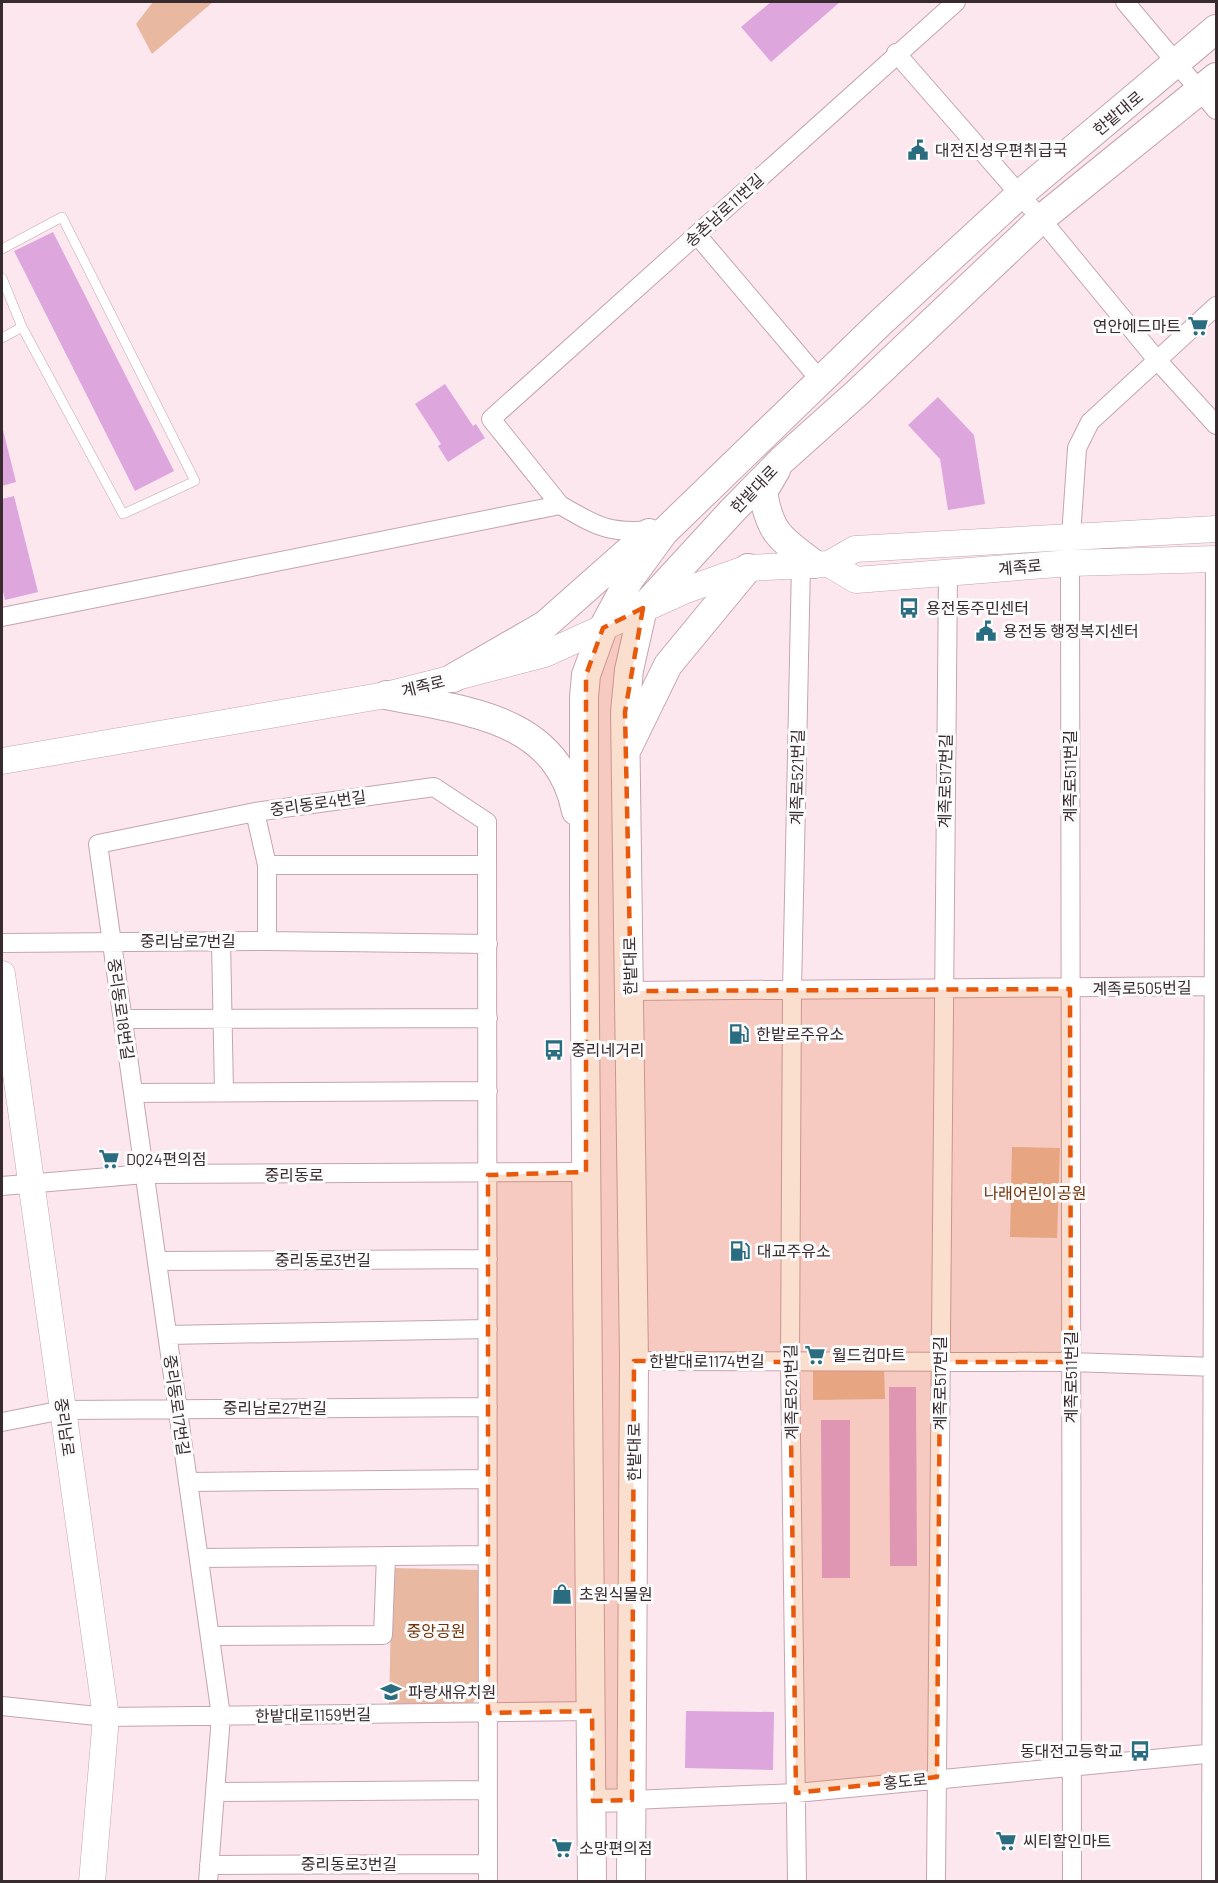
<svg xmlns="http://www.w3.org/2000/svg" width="1218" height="1883" font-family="Barlow,'Noto Sans KR',sans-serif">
<rect width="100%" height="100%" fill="#fce7ef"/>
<path fill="#e8b8a1" d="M153,2H213L152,54L136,24Z
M1012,1147L1060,1148L1057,1238L1010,1237Z
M884,1367L885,1399L813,1400V1368Z
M392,1568L483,1570L480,1692L468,1710L389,1708Z"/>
<path fill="#dda6dd" d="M771,2H840L771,62L741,27Z
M53,232L174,471L135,491L14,251Z
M445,384L473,426L476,424L485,438L448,462L438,446L441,444L415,404Z
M938,397L974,435L985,504L948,510L940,459L908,425Z
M2,426L16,482L2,486Z
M14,496L38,592L5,600L2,587V499Z
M889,1387H916L917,1566H890Z
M821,1420H850V1578H822Z
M686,1711L774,1712L773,1770L685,1768Z"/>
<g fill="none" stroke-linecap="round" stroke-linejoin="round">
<g stroke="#c5a4b1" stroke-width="10">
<path id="service" d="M2,249L62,217L195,481L123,514L22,327L2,338
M2,278L22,327"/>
</g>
<g stroke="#c5a4b1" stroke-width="20">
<path id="minor" d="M1125,2L1216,110
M896,53L1041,219L1157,360L1216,425
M697,235L820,380
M560,505C597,526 607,534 652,530
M1071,536L1077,448L1090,422L1216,306
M1070,563L1072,1882
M2,617L560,505L491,419L956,2
M255,812L267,865V941
M267,865H487
M221,941L224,1092
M2,943L267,941L488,944
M631,991L1216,986
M123,1019L488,1018
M133,1093L488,1091
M2,1186L145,1174L586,1172
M157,1261L488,1259
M167,1335L488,1329
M634,1361L1071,1362L1216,1367
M2,1422L63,1410L488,1407
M188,1482L488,1479
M199,1558L488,1555
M210,1636L383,1635L386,1556
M2,1706L106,1717L592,1711
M215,1792L488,1790
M632,1800L796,1793L1216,1753
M209,1865L488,1864
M208,1882L221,1716L98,844L255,812L434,787L487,822L488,1882
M797,1882L790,1362L792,991L801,564
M936,1882L948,573
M1211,1882L1215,559"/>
</g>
<g stroke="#c5a4b1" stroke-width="24">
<path id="tertiary" d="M593,1801L632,1800"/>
</g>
<g stroke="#c5a4b1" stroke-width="27">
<path id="secondary" d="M829,564L855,549L1216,529
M2,761L386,695L453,678L545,654L686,590L748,568L829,564L856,580L1070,563L1216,559
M2,974L106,1717L92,1882"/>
</g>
<g stroke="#c5a4b1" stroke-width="30">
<path id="primary" d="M776,470L763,492C770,534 781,539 814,564
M453,678L545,625L649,533
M386,695C464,711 557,716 576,811
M628,747L668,665L748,568
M592,1882L584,892V697L586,675L603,628L629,580L664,532L880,323L1019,195L1216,29
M631,1882L634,1361L625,712L629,670L643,608L732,511L782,460L857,393L1041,219L1216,77"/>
</g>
<use href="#service" stroke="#fff" stroke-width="9"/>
<use href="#minor" stroke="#fff" stroke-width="18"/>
<use href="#tertiary" stroke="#fff" stroke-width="22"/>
<use href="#secondary" stroke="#fff" stroke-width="26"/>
<use href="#primary" stroke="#fff" stroke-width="28"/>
</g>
<path fill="#e8590c" fill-opacity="0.2" stroke="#e8590c" stroke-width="4.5" stroke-dasharray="12 8" stroke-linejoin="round" d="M643,608L625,712L631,991L1070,989L1071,1362H940L937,1777L796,1793L790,1362L634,1361L632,1800L593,1801L592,1711L488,1713V1175L586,1172V675L603,628Z"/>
<defs>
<g id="civic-bare" transform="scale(1.62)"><path d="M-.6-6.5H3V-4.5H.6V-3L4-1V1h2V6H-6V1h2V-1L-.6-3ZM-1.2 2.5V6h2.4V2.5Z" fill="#2b6d80" stroke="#fbfbfb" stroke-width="2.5" paint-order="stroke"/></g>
<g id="supermarket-bare" transform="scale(1.62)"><path d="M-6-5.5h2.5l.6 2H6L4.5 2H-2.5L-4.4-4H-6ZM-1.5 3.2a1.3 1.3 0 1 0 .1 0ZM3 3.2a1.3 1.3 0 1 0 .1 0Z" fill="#2b6d80" stroke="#fbfbfb" stroke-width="2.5" paint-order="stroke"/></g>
<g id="bus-bare" transform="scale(1.62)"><path d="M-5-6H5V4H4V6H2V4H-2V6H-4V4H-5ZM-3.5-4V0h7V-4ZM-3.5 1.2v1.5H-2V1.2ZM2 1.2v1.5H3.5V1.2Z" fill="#2b6d80" stroke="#fbfbfb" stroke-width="2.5" paint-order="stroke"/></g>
<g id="fuel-bare" transform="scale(1.62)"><path d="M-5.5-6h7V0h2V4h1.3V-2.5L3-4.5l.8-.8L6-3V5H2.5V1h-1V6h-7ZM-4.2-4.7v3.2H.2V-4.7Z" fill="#2b6d80" stroke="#fbfbfb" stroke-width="2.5" paint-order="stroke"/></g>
<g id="shop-bare" transform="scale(1.62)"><path d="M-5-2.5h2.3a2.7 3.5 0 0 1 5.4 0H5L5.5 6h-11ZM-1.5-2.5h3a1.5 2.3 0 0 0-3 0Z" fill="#2b6d80" stroke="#fbfbfb" stroke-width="2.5" paint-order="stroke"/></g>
<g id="school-bare" transform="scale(1.62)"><path d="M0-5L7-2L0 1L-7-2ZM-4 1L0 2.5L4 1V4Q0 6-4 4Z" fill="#2b6d80" stroke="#fbfbfb" stroke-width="2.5" paint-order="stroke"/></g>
</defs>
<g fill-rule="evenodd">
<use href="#civic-bare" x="918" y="150"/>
<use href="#supermarket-bare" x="1198" y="326"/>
<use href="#bus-bare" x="909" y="608"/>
<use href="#civic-bare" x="986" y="631"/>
<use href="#fuel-bare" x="739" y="1034"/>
<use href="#bus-bare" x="554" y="1050"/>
<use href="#supermarket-bare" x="109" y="1159"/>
<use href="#fuel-bare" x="740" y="1251"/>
<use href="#supermarket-bare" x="815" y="1355"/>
<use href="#shop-bare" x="562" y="1594"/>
<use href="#school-bare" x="391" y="1692"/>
<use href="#bus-bare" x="1140" y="1751"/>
<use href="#supermarket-bare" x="1006" y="1841"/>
<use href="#supermarket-bare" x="562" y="1848"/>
</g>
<g text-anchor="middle" stroke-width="6" stroke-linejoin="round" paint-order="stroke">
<g font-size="16" fill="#382b30" stroke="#fbfbfb">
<text transform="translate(1118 113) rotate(-40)" y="6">한밭대로</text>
<text transform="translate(724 210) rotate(-42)" y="6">송촌남로11번길</text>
<text transform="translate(754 489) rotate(-46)" y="6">한밭대로</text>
<text transform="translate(1020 567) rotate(-5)" y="6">계족로</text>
<text transform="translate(423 686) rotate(-14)" y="6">계족로</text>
<text transform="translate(1070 776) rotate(-90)" y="6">계족로511번길</text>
<text transform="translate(797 777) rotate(-89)" y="6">계족로521번길</text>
<text transform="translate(945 781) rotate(-89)" y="6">계족로517번길</text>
<text transform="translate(318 803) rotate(-8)" y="6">중리동로4번길</text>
<text x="188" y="947">중리남로7번길</text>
<text transform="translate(630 966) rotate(-91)" y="6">한밭대로</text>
<text transform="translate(1142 988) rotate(-1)" y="6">계족로505번길</text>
<text transform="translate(121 1009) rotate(82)" y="6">중리동로18번길</text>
<text x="294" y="1181">중리동로</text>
<text x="323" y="1266">중리동로3번길</text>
<text x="707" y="1367">한밭대로1174번길</text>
<text transform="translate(1071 1377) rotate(-90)" y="6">계족로511번길</text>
<text transform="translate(940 1383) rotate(-90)" y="6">계족로517번길</text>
<text transform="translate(791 1392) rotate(-91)" y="6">계족로521번길</text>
<text transform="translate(177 1405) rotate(82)" y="6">중리동로17번길</text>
<text x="275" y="1414">중리남로27번길</text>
<text transform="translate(65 1427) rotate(82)" y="6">중리남로</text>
<text transform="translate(634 1452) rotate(-90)" y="6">한밭대로</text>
<text transform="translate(313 1715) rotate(-1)" y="6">한밭대로1159번길</text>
<text transform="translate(905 1781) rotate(-6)" y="6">홍도로</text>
<text x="349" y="1870">중리동로3번길</text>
</g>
<g font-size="16" fill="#382b30" stroke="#fbfbfb" text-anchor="start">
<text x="935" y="156">대전진성우편취급국</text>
<text x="1181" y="332" text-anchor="end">연안에드마트</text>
<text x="926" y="614">용전동주민센터</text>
<text x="1003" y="637">용전동 행정복지센터</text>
<text x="756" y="1040">한밭로주유소</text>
<text x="571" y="1056">중리네거리</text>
<text x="126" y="1165">DQ24편의점</text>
<text x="757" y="1257">대교주유소</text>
<text x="832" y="1361">월드컵마트</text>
<text x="579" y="1600">초원식물원</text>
<text x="408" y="1698">파랑새유치원</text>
<text x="1123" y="1757" text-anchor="end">동대전고등학교</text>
<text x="1023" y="1847">씨티할인마트</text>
<text x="579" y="1854">소망편의점</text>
</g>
<g font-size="16" fill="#713108" stroke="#fbfbfb">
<text x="1035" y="1199">나래어린이공원</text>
<text x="436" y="1637">중앙공원</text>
</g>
</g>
<rect width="1218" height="1883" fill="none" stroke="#382b30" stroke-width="6"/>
</svg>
